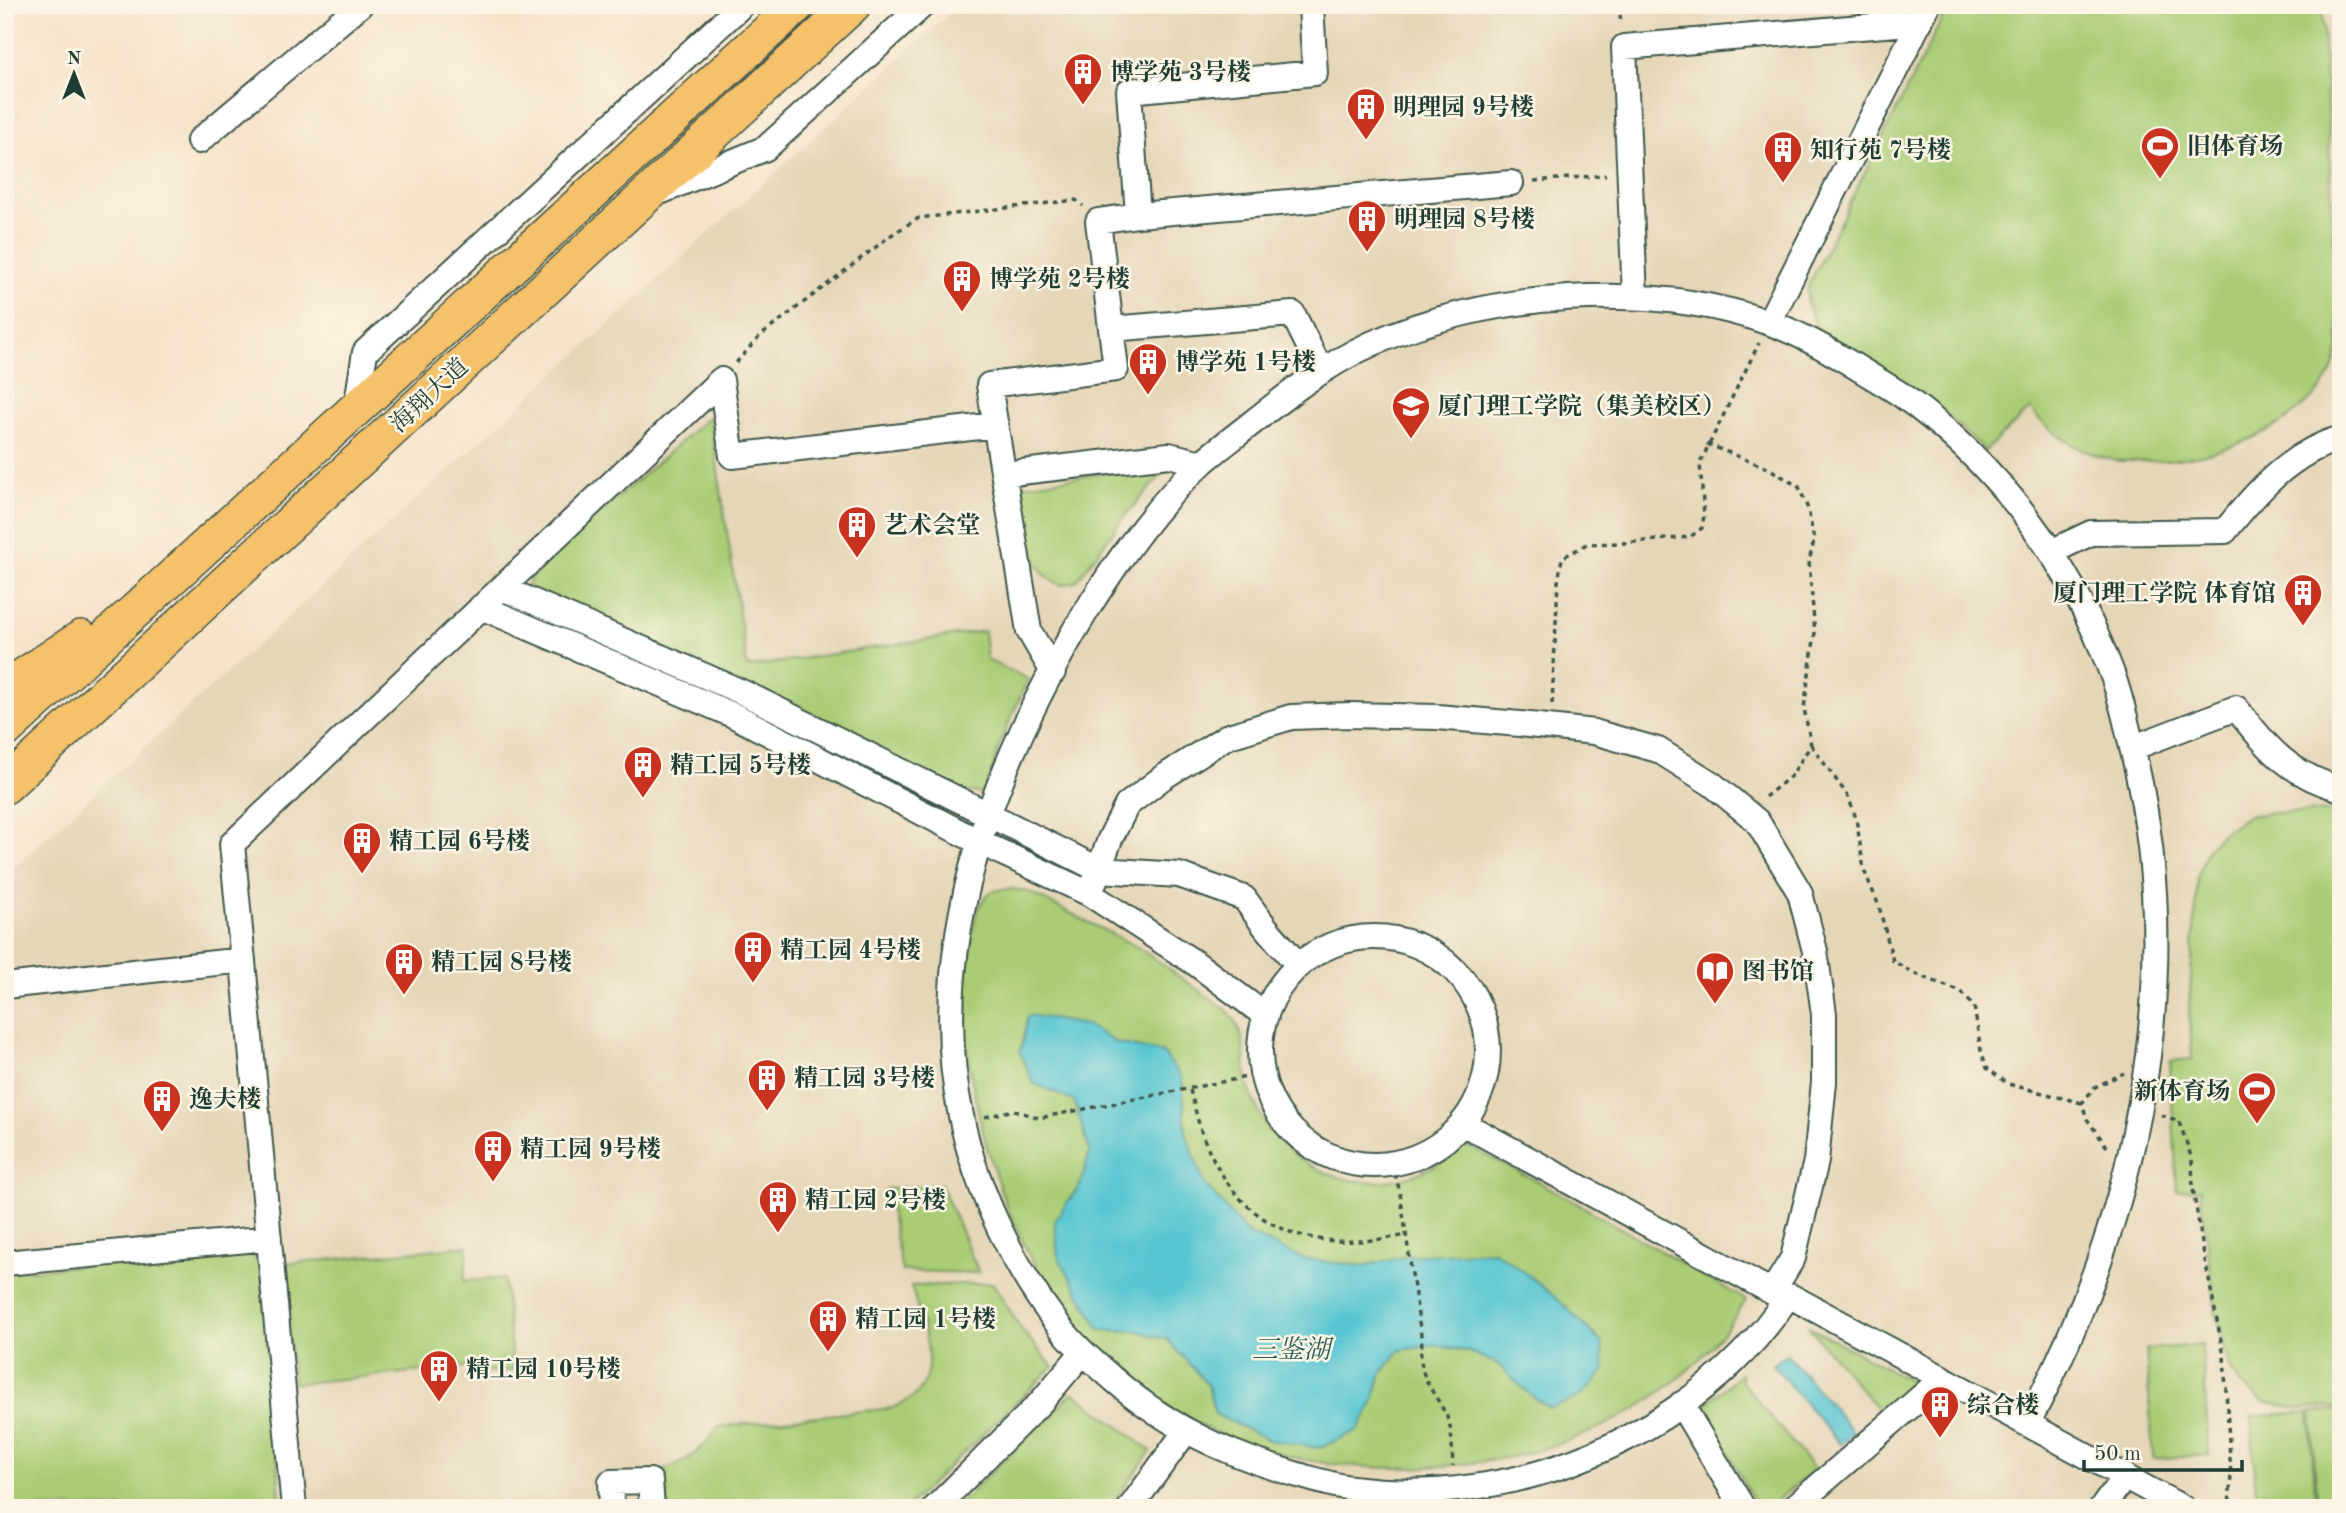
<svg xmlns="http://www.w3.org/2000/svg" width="2346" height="1513" font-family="'Old Standard TT','Noto Serif SC',serif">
<rect width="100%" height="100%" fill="#fcf5e5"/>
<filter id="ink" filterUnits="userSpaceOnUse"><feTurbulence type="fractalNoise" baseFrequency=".0143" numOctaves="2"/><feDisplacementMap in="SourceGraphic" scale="14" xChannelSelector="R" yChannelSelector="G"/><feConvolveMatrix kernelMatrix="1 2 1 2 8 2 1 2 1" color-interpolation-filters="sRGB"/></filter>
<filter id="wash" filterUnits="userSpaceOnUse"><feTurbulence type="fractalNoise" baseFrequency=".00686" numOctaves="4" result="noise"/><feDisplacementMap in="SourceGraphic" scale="28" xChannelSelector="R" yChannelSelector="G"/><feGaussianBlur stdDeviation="1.57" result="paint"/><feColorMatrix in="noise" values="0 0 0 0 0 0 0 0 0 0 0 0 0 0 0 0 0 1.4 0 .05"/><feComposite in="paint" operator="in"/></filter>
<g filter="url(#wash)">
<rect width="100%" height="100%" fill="#f6e4ca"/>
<path fill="#e5d6b7" d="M959,5H2341V1508H5V875Z"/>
<path fill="#a9cc75" stroke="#648454" stroke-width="2" fill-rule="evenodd" d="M1949,5H2322L2339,346C2335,361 2331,378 2320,390C2276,439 2201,463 2136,461C2128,461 2118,462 2110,459C2079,452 2049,433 2030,409L1985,451L1947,415L1819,334L1807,303L1808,286Z
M710,416L747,667L984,631L987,660L1028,679L1001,741L985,793L964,792L526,588L535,571Z
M1171,464L1124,517L1076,582L1060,585L1047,577L1034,561L1021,485Z
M2341,811V1407L2292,1408L2263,1401L2241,1384L2230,1368L2216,1313L2200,1189L2177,1191L2170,1061L2192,1059L2189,1007L2198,875L2208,848L2222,833L2247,816L2269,813Z
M1013,889L1029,892L1139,948L1228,1011C1253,1042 1238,1065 1252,1097C1283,1175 1370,1206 1443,1161C1450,1157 1456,1149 1462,1143L1541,1183L1746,1300C1690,1392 1592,1445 1487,1461C1366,1479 1238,1464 1139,1387C1044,1314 996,1206 974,1091C968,1061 962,1027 963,997C963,982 968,968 970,953C972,934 974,900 994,891C999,889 1007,889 1013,889ZM1086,1025L1117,1043L1163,1053L1182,1078L1186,1133L1204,1183L1247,1233L1304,1259L1362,1266L1410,1256L1549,1408L1526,1391L1498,1364L1470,1352L1436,1345L1400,1350L1380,1375L1372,1403L1269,1440L1215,1414L1208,1385L1167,1339L1137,1331L1100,1330L1056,1220L1081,1183L1090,1151L1074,1101Z
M941,1184L979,1273L902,1271L886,1189Z
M468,1246L464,1281L504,1278L513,1370L483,1373L482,1365L293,1384L283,1264Z
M245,1252L254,1257L262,1265L280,1498L241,1508H5V1272Z
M993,1283L1021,1329L1053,1367L906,1508H668L664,1469C687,1464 706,1446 718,1427L892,1408C903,1403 917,1397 923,1385C937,1356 919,1316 911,1286Z
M1808,1326L1914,1383L1885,1410L1880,1412Z
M2202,1345L2209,1455L2153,1459L2146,1349Z
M1741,1374L1742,1382L1815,1470L1767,1508L1758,1506L1753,1500L1706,1411L1708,1402Z
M1073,1392L1151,1451L1109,1508H955Z
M2341,1410V1508H2318L2311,1412Z
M2309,1412L2316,1508H2257L2251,1416Z"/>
<path fill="#59c6d2" stroke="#3c8283" stroke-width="2" d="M1028,1015L1086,1025L1117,1043L1163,1053L1182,1078L1186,1133L1204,1183L1247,1233L1304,1259L1362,1266L1410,1256L1494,1251L1527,1274L1562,1303L1601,1342L1605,1370L1580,1397L1549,1408L1526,1391L1498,1364L1470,1352L1436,1345L1400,1350L1380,1375L1373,1403L1358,1430L1320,1448L1269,1440L1215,1414L1208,1385L1167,1339L1137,1331L1100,1330L1058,1256L1055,1220L1081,1184L1090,1151L1074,1101L1033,1083L1020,1052Z
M1787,1354L1854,1433L1840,1444L1773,1365Z"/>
</g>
<g filter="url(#ink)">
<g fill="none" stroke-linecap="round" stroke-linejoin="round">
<g stroke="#3f564a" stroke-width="28">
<path id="minor" d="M199,141L360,5
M660,192L766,148L923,5
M1138,215L1511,183
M1635,297L1624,47L1920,22
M1769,322L1928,5
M1111,329L1293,314L1321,371
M356,409L365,352L742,5
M1004,474L1169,455L1202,463
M2051,552L2091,533L2225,531C2257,491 2290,453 2341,438
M502,588L744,693L1100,870L1179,875L1244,898L1266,928L1299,966
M481,607L735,716L979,842L1090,894L1198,965L1266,1016
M1053,672L1029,631L989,385L1116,369L1098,221L1138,215L1129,91L1315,73L1311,5
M2132,748L2236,708C2268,748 2289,775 2341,789
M1090,894L1110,839L1127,805L1162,778L1226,737L1291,717L1350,715L1437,717L1520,724L1594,732L1658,750L1712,784L1757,821L1800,893L1815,951L1824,1014V1082L1816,1161L1793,1258L1772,1292
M1260 1051a114 114 0 1 1 228 0a114 114 0 1 1-228 0Z
M5,986L243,960
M1462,1123L1772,1292L1792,1297L2183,1508
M5,1263L269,1238
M1788,1296C1732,1383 1635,1446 1536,1474C1477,1490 1413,1496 1352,1488C1334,1486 1316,1480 1298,1475C1222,1453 1162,1424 1104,1371C1090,1359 1076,1346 1064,1332C1016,1273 976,1191 961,1116C935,994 963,867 1012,754C1053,658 1127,531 1204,461C1218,449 1233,438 1248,426C1287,395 1325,365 1371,344C1487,292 1650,280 1770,323C1799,333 1827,349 1853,365C1869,375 1885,384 1900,394C1996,462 2070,561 2111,671C2122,699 2128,731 2135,760C2187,985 2135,1224 2027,1424
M1681,1404L1743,1508
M294,1508L232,844L721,380L732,456L996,425
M612,1508L611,1482L650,1481L652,1508
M935,1508L1041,1402L1083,1352
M1130,1508L1186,1431
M1793,1508L1943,1378
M2102,1508L2125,1476"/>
</g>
<g stroke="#3f564a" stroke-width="38">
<path id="highway" d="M5,688L81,638
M5,730L797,5
M5,786L853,5"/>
</g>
<path stroke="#3f564a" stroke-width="3.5" stroke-dasharray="5 5" stroke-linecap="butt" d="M1619,5L1621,24
M1534,181L1606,175
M736,363L760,336L894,233L919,218L1076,200L1083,206
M1707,444L1770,469L1799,487L1808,509L1814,540L1809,562L1815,633L1804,708L1811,745L1791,776L1765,797
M1552,704L1558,582L1562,558L1587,544L1623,543L1690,537L1702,528L1704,515L1700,463L1759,343
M1811,745L1848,796L1856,818L1864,870L1879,906L1893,961L1911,972L1961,992L1974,1006L1981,1051L1987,1068L2008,1084L2082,1103
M1190,1090C1195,1107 1198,1125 1205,1141C1244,1235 1313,1253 1407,1235
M2161,1115L2179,1121L2192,1159L2193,1189L2204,1255L2224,1356L2231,1475L2229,1508
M985,1117L1014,1110L1039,1118L1262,1074
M2107,1147L2087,1119L2082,1103L2095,1087L2124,1073
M1393,1164L1400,1193L1422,1342C1416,1378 1434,1389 1447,1417C1453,1431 1452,1452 1453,1466"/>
<use href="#minor" stroke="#fff" stroke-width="24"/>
<use href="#highway" stroke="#f5c16b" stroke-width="35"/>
</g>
</g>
<defs>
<g id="building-pin" transform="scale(2.0125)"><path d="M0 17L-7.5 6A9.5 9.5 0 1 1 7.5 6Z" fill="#c8321e" stroke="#fcf5e5"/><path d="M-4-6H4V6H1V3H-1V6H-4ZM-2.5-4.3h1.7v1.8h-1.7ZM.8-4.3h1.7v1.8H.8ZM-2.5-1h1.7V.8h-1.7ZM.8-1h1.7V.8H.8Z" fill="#fff"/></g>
<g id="stadium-pin" transform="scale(2.0125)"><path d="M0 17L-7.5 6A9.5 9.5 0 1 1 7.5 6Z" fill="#c8321e" stroke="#fcf5e5"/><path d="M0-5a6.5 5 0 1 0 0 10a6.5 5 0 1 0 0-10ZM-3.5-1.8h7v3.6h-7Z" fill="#fff"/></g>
<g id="university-pin" transform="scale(2.0125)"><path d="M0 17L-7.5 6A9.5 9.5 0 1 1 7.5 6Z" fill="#c8321e" stroke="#fcf5e5"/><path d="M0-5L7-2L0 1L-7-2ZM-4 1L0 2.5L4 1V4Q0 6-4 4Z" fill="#fff"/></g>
<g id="library-pin" transform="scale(2.0125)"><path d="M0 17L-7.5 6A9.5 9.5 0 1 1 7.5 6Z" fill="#c8321e" stroke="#fcf5e5"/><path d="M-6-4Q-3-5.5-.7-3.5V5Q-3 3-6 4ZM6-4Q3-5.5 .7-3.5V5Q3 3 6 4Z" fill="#fff"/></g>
</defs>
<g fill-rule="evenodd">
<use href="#building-pin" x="1083" y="72"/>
<use href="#building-pin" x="1366" y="107"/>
<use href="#stadium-pin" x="2160" y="146"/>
<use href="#building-pin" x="1783" y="150"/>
<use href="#building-pin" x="1367" y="219"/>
<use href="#building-pin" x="962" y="279"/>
<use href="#building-pin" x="1148" y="362"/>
<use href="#university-pin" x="1411" y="406"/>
<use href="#building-pin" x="857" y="525"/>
<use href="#building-pin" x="2303" y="593"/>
<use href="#building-pin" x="643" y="765"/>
<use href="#building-pin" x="362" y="841"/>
<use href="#building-pin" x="753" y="950"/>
<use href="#building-pin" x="404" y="962"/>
<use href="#library-pin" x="1715" y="971"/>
<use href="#building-pin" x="767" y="1078"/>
<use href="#stadium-pin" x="2257" y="1091"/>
<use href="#building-pin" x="162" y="1099"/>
<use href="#building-pin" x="493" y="1149"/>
<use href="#building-pin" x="778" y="1200"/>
<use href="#building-pin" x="828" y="1319"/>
<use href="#building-pin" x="439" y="1369"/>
<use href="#building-pin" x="1940" y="1405"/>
</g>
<g text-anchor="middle" stroke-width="5" stroke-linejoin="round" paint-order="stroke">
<g font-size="24" font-weight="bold" fill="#1f3d34" stroke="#fcf5e5" text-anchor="start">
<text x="1110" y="80">博学苑 3号楼</text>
<text x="1393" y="115">明理园 9号楼</text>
<text x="2187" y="154">旧体育场</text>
<text x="1810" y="158">知行苑 7号楼</text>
<text x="1394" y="227">明理园 8号楼</text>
<text x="989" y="287">博学苑 2号楼</text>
<text x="1175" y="370">博学苑 1号楼</text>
<text x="1438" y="414">厦门理工学院（集美校区）</text>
<text x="884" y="533">艺术会堂</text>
<text x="2276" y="601" text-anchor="end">厦门理工学院 体育馆</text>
<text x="670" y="773">精工园 5号楼</text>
<text x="389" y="849">精工园 6号楼</text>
<text x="780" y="958">精工园 4号楼</text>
<text x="431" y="970">精工园 8号楼</text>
<text x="1742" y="979">图书馆</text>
<text x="794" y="1086">精工园 3号楼</text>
<text x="2230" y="1099" text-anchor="end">新体育场</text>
<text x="189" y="1107">逸夫楼</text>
<text x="520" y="1157">精工园 9号楼</text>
<text x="805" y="1208">精工园 2号楼</text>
<text x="855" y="1327">精工园 1号楼</text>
<text x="466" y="1377">精工园 10号楼</text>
<text x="1967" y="1413">综合楼</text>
</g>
<g font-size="24" fill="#1f3d34" stroke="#fcf5e5">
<text transform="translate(429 395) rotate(-43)" y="8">海翔大道</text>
</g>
<g font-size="26" font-style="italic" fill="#2e5f5c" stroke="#fcf5e5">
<text x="1291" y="1358">三鉴湖</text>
</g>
</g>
<rect width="2346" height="1513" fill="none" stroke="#fcf5e5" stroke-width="28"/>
<g transform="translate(74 74)" stroke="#fcf5e5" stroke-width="5" paint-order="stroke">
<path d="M0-5L12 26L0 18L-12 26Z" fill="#1f3d34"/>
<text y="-10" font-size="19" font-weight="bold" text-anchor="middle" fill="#1f3d34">N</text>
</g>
<path d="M2084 1460v10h158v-10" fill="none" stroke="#1f3d34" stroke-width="3.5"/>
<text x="2094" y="1460" font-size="21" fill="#1f3d34" stroke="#fcf5e5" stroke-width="5" paint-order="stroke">50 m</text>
</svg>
